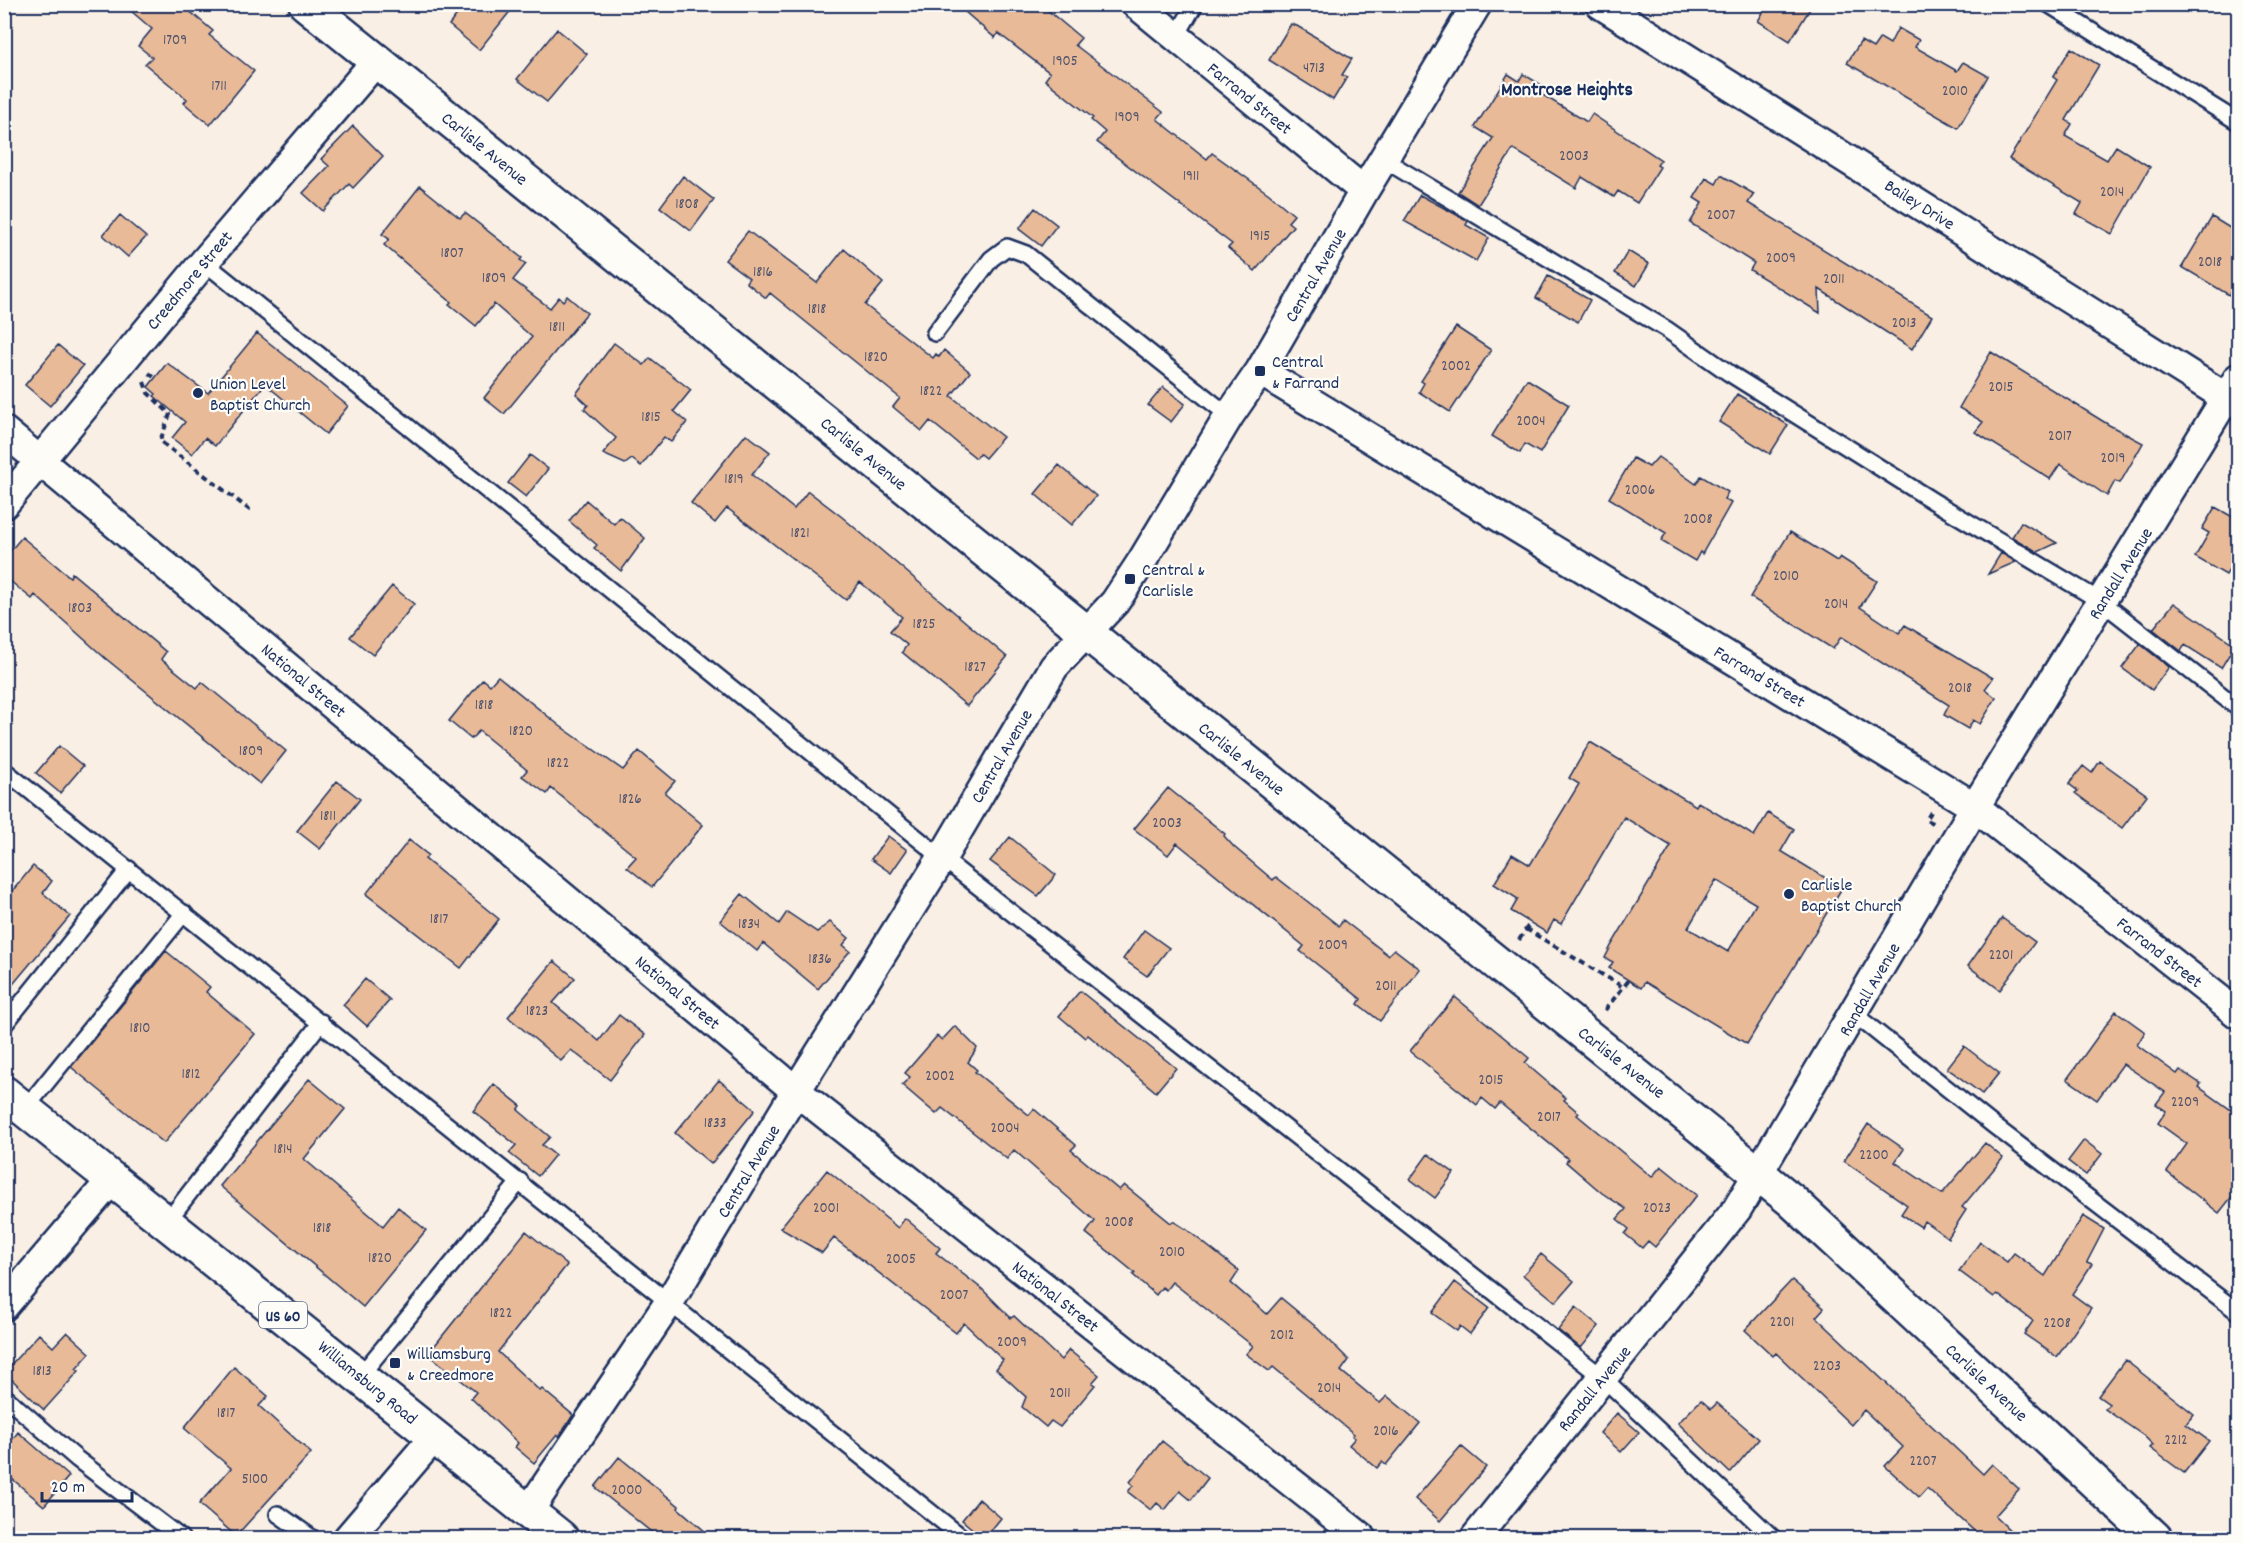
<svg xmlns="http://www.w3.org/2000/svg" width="2243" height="1543" font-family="Dekko,sans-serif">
<rect width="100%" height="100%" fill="#f9efe4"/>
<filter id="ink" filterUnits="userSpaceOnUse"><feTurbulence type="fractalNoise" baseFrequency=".0167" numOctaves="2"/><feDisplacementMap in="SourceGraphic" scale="12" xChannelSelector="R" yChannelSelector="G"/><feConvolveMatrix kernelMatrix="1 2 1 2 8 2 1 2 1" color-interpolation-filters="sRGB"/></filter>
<g filter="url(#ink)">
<path fill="#e8ba98" stroke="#1b2f5e" stroke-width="1.5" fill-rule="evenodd" d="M123,4H181L213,31L209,35L254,71L210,125L184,103L187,99L145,64L152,57L138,46L152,29Z
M465,4H516L479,50L449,25Z
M956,4H1040L1081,38L1075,45L1163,112L1157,119L1207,159L1212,153L1269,194L1294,215L1288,222L1293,226L1255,271L1228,248L1232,244L1097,142L1105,132L1091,120L1093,118L1045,80L1050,73L998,33L995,38Z
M1768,4H1813L1790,41L1758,21Z
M1291,24L1297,26L1352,59L1342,75L1347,77L1333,100L1269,60Z
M1898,28L1919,40L1915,47L1957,71L1963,62L1988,76L1958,128L1847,63L1861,41L1873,48L1880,38L1890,44Z
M557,29L587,54L547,102L517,79Z
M2071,48L2099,65L2066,120L2072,124L2065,136L2107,160L2116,146L2150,167L2112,234L2076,214L2082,203L2009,159L2057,80L2053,77Z
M1508,74L1519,81L1523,74L1545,87L1541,94L1587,122L1592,114L1661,160L1657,165L1660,167L1637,203L1618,191L1614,197L1582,177L1576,188L1513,149L1478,205L1458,192L1493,138L1475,127Z
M353,126L383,156L353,188L349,184L323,211L303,193L329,166L321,159Z
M1721,175L1754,194L1748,203L1932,316L1912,349L1819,289L1820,313L1750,270L1754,263L1690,223L1702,203L1694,198L1706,178L1716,184Z
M683,176L714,200L691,231L660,207Z
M420,186L460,218L465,213L522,258L520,260L526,264L513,280L550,308L559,297L563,301L567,296L587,313L504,414L484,398L532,337L494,304L476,326L449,304L451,302L384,245L389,239L382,234Z
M1420,195L1468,221L1466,225L1489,238L1476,261L1404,221Z
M1035,208L1057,225L1041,246L1019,229Z
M120,215L146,237L128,257L103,235Z
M2212,217L2238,233V279L2229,295L2182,267Z
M748,231L817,283L844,249L883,283L865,305L933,358L936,354L939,357L944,350L970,372L951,396L1003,437L985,458L980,454L976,458L930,421L922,431L893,407L900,398L770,293L766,298L746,282L749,278L725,260Z
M1628,251L1649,264L1636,286L1615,273Z
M1548,276L1590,300L1578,322L1536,298Z
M1456,327L1491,350L1450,412L1419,392L1424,383L1421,381Z
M257,333L348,406L326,434L265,384L215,446L205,438L192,454L172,438L185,422L154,396L156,394L148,387L167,363L208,393Z
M614,343L644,365L650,358L691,390L674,411L687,422L671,442L664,437L641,466L632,459L625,464L603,454L616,438L584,409L588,405L576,394Z
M58,345L83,366L50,406L25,385Z
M1991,352L2109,425L2143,443L2120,483L2115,481L2107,496L2060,464L2050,479L1975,432L1983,422L1959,408Z
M1527,379L1569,405L1540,453L1525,444L1520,453L1492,436Z
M1163,387L1185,404L1171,422L1148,405Z
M1737,394L1788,425L1770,454L1719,422Z
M746,434L770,452L752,475L794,509L808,491L842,517L1007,657L967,706L902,652L907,645L890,631L902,617L860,582L846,600L727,508L715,523L691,503Z
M530,455L548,469L526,497L508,483Z
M1658,457L1696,484L1701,476L1728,492L1724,499L1731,503L1702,554L1700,552L1695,561L1661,541L1666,533L1609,498L1633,458L1649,467Z
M1059,465L1096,496L1072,525L1035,494Z
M586,500L614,524L620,517L645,538L621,571L594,548L597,545L569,521Z
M2215,507L2238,520V553L2226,575L2195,557L2209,533L2202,529Z
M2021,522L2057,543L2038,552L2012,537Z
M1790,532L1837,561L1840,557L1877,581L1860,607L1899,633L1905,625L1993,678L1985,689L1996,698L1980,724L1973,720L1968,729L1944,715L1949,705L1841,637L1833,649L1750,597Z
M22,537L70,577L72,573L166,652L161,659L197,688L202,682L286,751L260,784L105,658L35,595L32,599L4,576V558Z
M2001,553L2016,562L1988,574Z
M392,586L414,604L373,655L350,637Z
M2174,603L2235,645L2221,668L2185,645L2181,651L2153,629Z
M2140,644L2169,667L2152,690L2122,668Z
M498,676L560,726L623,770L639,751L675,781L665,793L703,825L652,887L627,867L636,857L551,788L547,794L522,776L527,770L479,731L471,739L449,721L483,679L490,685Z
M1590,742L1696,806L1698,802L1754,836L1768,813L1794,829L1781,851L1842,888L1747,1044L1645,982L1641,988L1609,968L1613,962L1605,958L1611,946L1671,846L1624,817L1561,924L1554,920L1547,933L1511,911L1518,899L1494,884L1512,854L1530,865L1579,784L1569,778ZM1716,880L1756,904L1728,952L1688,928Z
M59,746L83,766L60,793L36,773Z
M2100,761L2147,795L2122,828L2075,793L2078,791L2069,784L2083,766L2092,773Z
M337,781L360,799L320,849L297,831Z
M1168,788L1225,834L1224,836L1234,847L1273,880L1276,877L1339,926L1343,920L1388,955L1394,949L1420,969L1380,1021L1358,1004L1361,999L1300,951L1304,946L1177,843L1168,855L1134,829Z
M888,836L907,850L891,873L871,859Z
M1010,837L1056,875L1038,896L990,861Z
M409,840L428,855L425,859L499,919L461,968L366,894Z
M33,866L52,881L43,893L70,916L4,995V901Z
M742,894L779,924L787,912L817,932L830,922L849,938L843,945L850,951L818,989L763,943L757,951L720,921Z
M2002,918L2035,942L2000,990L1968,966Z
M1144,930L1169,948L1147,976L1123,959Z
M166,951L210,987L206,992L255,1034L164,1143L71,1067Z
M554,961L575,978L553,1003L599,1041L619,1015L645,1035L610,1080L571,1050L561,1061L508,1017Z
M365,979L390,1000L367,1026L343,1005Z
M1080,991L1176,1068L1156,1092L1088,1035L1085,1038L1059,1016Z
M1455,997L1529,1058L1525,1063L1566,1098L1564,1100L1579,1113L1577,1115L1652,1177L1661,1166L1697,1195L1655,1247L1648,1241L1642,1248L1625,1234L1629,1229L1617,1219L1626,1209L1602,1193L1566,1162L1568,1159L1500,1103L1495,1109L1482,1098L1477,1105L1410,1051Z
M2116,1011L2145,1032L2137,1045L2177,1074L2180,1070L2201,1084L2199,1087L2238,1115V1189L2219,1213L2167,1172L2187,1144L2158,1123L2166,1111L2156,1104L2165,1092L2123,1064L2097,1100L2067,1079Z
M955,1026L977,1048L968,1062L977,1070L975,1072L1029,1115L1034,1109L1076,1145L1071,1150L1119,1190L1124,1185L1171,1223L1173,1221L1186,1229L1239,1271L1231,1283L1267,1314L1281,1298L1315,1326L1349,1360L1341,1371L1380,1403L1387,1396L1420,1423L1386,1465L1382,1462L1377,1468L1349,1445L1355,1438L1352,1436L1354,1434L1273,1367L1269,1371L1246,1354L1253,1346L1172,1282L1166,1290L1162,1287L1156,1295L1133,1275L1135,1273L1086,1233L1095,1221L1014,1150L1007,1159L942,1108L936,1114L902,1085L910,1077L905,1073L937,1036L942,1040Z
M1964,1046L1999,1073L1982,1094L1947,1068Z
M309,1079L345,1109L304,1159L383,1226L398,1207L426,1230L363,1307L220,1186Z
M719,1080L755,1110L711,1164L675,1133Z
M494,1084L521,1106L518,1110L550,1137L542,1145L555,1155L538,1176L509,1153L516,1145L473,1111Z
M1868,1124L1904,1149L1895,1162L1942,1194L1985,1143L2003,1158L1962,1207L1966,1210L1948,1238L1924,1221L1921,1227L1901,1214L1907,1205L1844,1161Z
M2084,1140L2102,1154L2086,1175L2068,1161Z
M1428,1154L1454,1173L1435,1198L1410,1179Z
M827,1170L898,1228L905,1218L940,1248L936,1253L982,1289L1011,1318L1014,1316L1061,1360L1069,1350L1099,1375L1092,1383L1095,1385L1060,1427L1051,1421L1046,1427L1022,1407L1026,1397L996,1369L1003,1360L964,1323L956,1333L834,1238L822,1253L780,1228Z
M2083,1216L2104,1229L2087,1262L2092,1264L2072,1294L2091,1308L2057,1357L2024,1334L2033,1321L1997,1294L1994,1297L1959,1271L1980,1242L2007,1262L2014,1253L2045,1276Z
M526,1231L567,1265L498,1352L540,1391L542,1389L573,1415L559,1437L557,1435L534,1463L515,1447L518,1443L471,1398L476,1392L428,1354Z
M1541,1254L1574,1281L1556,1302L1523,1275Z
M1792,1280L1824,1308L1816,1317L1983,1474L1992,1464L2019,1489L1995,1516L2019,1539H1983L1927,1488L1919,1497L1885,1466L1903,1447L1864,1410L1851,1425L1776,1353L1773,1356L1745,1330Z
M1455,1282L1489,1308L1470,1334L1460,1326L1457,1331L1432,1313Z
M1576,1307L1599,1326L1581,1348L1558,1330Z
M67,1332L90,1353L76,1369L79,1371L44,1410L4,1372L39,1334L53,1347Z
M2125,1360L2194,1414L2186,1424L2209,1441L2184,1473L2150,1448L2153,1445L2144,1436L2105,1409L2109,1404L2098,1396Z
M234,1367L268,1396L259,1406L311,1453L236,1536L199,1504L231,1468L184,1428Z
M1701,1400L1711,1409L1717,1403L1759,1439L1730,1473L1678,1423Z
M1617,1413L1639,1432L1621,1452L1600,1433Z
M18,1432L69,1476L44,1506L4,1472V1450Z
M1162,1441L1208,1478L1191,1500L1180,1491L1165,1510L1157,1503L1151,1510L1128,1492L1133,1485L1130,1482Z
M1461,1446L1486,1467L1440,1521L1415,1499Z
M619,1457L679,1506L678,1508L714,1539H660L595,1487Z
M979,1499L1001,1518L984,1539L962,1520Z"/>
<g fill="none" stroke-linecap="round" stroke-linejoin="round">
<g stroke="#1b2f5e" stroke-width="20">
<path id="service" d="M2048,4L2238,122
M1176,37L1195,4
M1383,159L1666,329L1729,373L1933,501L2102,602L2238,708
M204,262L942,858L1602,1377L1773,1538
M935,333L991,259L1007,247L1026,254L1229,416
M4,770L963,1538
M1854,1014L1993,1125L2238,1312
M4,1025L129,869
M25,1109L184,913
M167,1222L321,1022
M360,1376L520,1181
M4,1396L77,1459L181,1538
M278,1514L312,1538"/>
</g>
<g stroke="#1b2f5e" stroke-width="33">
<path id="minor" d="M1136,4L1364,191
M1600,4L2238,405
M1260,371L1975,807L2238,1014
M4,431L796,1091L1362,1538
M4,504L204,262L377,60
M4,1306L113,1178
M528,1512L670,1301L796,1091L942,858L1054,667L1115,602L1142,561L1229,416L1260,371L1364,191L1477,4
M348,1538L435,1436
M1475,1538L1737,1209L1975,807L2238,378"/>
</g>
<g stroke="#1b2f5e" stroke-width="38">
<path id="tertiary" d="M306,4L1791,1200L2155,1538"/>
</g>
<g stroke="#1b2f5e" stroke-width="38">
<path id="primary" d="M4,1093L561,1538"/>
</g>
<path stroke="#1b2f5e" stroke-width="4" stroke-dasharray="6 4.5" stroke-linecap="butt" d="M149,373L155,378
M144,382L148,393L170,414L160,441L251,511
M1931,812L1926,820L1934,824
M1526,929L1623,987
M1519,940L1530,923
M1605,1010L1629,980"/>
<use href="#service" stroke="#fdfcf7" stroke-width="15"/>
<use href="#minor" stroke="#fdfcf7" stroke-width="28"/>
<use href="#tertiary" stroke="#fdfcf7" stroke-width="33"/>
<use href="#primary" stroke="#fdfcf7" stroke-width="33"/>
</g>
</g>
<g fill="#1b2f5e" stroke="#fdfcf7" stroke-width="2">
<rect x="1254" y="365" width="12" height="12" rx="3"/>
<circle cx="198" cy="393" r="6"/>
<rect x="1124" y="573" width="12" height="12" rx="3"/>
<circle cx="1789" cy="894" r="6"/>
<rect x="389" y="1357" width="12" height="12" rx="3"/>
</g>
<g text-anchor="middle" stroke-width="4.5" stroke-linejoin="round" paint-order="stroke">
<g font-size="15" fill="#4e526c">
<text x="175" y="44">1709</text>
<text x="1065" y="65">1905</text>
<text x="1314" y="72">4713</text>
<text x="219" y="90">1711</text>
<text x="1955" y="95">2010</text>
<text x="1127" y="121">1909</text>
<text x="1574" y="160">2003</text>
<text x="1191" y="180">1911</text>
<text x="2112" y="196">2014</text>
<text x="687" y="208">1808</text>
<text x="1721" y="219">2007</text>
<text x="1260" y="240">1915</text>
<text x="452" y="257">1807</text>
<text x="1781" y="262">2009</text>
<text x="2210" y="266">2018</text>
<text x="763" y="276">1816</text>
<text x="494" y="282">1809</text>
<text x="1834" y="283">2011</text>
<text x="817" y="313">1818</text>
<text x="1904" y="327">2013</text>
<text x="557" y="331">1811</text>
<text x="876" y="361">1820</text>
<text x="1456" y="370">2002</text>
<text x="2001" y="391">2015</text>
<text x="931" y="395">1822</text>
<text x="651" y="421">1815</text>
<text x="1531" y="425">2004</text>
<text x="2060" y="440">2017</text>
<text x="2113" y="462">2019</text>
<text x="734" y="483">1819</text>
<text x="1640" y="494">2006</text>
<text x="1698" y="523">2008</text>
<text x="800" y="537">1821</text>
<text x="1786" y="580">2010</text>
<text x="1836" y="608">2014</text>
<text x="80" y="612">1803</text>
<text x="924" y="628">1825</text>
<text x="975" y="671">1827</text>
<text x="1960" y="692">2018</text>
<text x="484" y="709">1818</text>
<text x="521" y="735">1820</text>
<text x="251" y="755">1809</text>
<text x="558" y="767">1822</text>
<text x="630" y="803">1826</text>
<text x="328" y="820">1811</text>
<text x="1167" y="827">2003</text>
<text x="439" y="923">1817</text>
<text x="749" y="928">1834</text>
<text x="1333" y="949">2009</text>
<text x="2001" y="959">2201</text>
<text x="820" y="963">1836</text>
<text x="1386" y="990">2011</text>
<text x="537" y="1015">1823</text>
<text x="140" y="1032">1810</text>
<text x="191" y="1078">1812</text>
<text x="940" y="1080">2002</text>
<text x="1491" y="1084">2015</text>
<text x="2185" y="1106">2209</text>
<text x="1549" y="1121">2017</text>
<text x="715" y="1127">1833</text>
<text x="1005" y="1132">2004</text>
<text x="283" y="1153">1814</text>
<text x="1874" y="1159">2200</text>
<text x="826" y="1212">2001</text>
<text x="1657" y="1212">2023</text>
<text x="1119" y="1226">2008</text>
<text x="322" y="1232">1818</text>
<text x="1172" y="1256">2010</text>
<text x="380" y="1262">1820</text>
<text x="901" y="1263">2005</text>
<text x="954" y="1299">2007</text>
<text x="501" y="1317">1822</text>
<text x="1782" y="1326">2201</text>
<text x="2057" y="1327">2208</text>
<text x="1282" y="1339">2012</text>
<text x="1012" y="1346">2009</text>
<text x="1827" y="1370">2203</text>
<text x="42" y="1375">1813</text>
<text x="1329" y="1392">2014</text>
<text x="1060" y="1397">2011</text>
<text x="226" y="1417">1817</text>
<text x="1386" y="1435">2016</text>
<text x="2176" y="1444">2212</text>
<text x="1923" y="1465">2207</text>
<text x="255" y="1483">5100</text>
<text x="627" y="1494">2000</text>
</g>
<rect fill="#fdfcf7" stroke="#5f6c8c" stroke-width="1.5" x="259" y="1302" width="48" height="26" rx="4.5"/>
<g font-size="16" font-weight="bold" fill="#1b2f5e">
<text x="283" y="1321">US 60</text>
</g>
<g font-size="18" fill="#1b2f5e" stroke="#fdfcf7">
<text transform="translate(1250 98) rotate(39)" y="6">Farrand Street</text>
<text transform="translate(485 148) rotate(39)" y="6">Carlisle Avenue</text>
<text transform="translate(1920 204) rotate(32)" y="6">Bailey Drive</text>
<text transform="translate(1315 275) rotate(-60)" y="6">Central Avenue</text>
<text transform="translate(189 280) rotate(-50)" y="6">Creedmore Street</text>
<text transform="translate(864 453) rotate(39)" y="6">Carlisle Avenue</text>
<text transform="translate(2120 573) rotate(-58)" y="6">Randall Avenue</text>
<text transform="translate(1760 676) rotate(31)" y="6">Farrand Street</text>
<text transform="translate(304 680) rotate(40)" y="6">National Street</text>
<text transform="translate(1001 756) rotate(-60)" y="6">Central Avenue</text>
<text transform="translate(1242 758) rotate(39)" y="6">Carlisle Avenue</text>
<text transform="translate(2160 952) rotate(38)" y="6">Farrand Street</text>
<text transform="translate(1869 989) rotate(-60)" y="6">Randall Avenue</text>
<text transform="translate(678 992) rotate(40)" y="6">National Street</text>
<text transform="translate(1622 1062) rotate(38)" y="6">Carlisle Avenue</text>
<text transform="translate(748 1171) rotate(-59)" y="6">Central Avenue</text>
<text transform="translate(1056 1296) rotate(38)" y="6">National Street</text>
<text transform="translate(368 1382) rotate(39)" y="6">Williamsburg Road</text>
<text transform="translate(1987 1382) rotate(43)" y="6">Carlisle Avenue</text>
<text transform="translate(1594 1388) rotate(-51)" y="6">Randall Avenue</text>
</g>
<g font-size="18" fill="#1b2f5e" stroke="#fdfcf7" text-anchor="start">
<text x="1272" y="367">Central<tspan x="1272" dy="21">&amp; Farrand</tspan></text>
<text x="210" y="389">Union Level<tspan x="210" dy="21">Baptist Church</tspan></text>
<text x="1142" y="575">Central &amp;<tspan x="1142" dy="21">Carlisle</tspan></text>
<text x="1801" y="890">Carlisle<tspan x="1801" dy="21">Baptist Church</tspan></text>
<text x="407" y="1359">Williamsburg<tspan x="407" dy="21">&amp; Creedmore</tspan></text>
</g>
<g font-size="20" font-weight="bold" fill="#1b2f5e" stroke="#fdfcf7">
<text x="1567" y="95">Montrose Heights</text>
</g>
</g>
<rect width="2243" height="1543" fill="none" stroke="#fdfcf7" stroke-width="24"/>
<rect x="12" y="12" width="2219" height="1519" fill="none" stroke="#1b2f5e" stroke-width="2" filter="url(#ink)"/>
<path d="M42 1492v9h90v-9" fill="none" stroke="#1b2f5e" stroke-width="3"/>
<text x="51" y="1492" font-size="18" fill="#1b2f5e" stroke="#fdfcf7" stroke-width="4.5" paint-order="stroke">20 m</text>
</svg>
